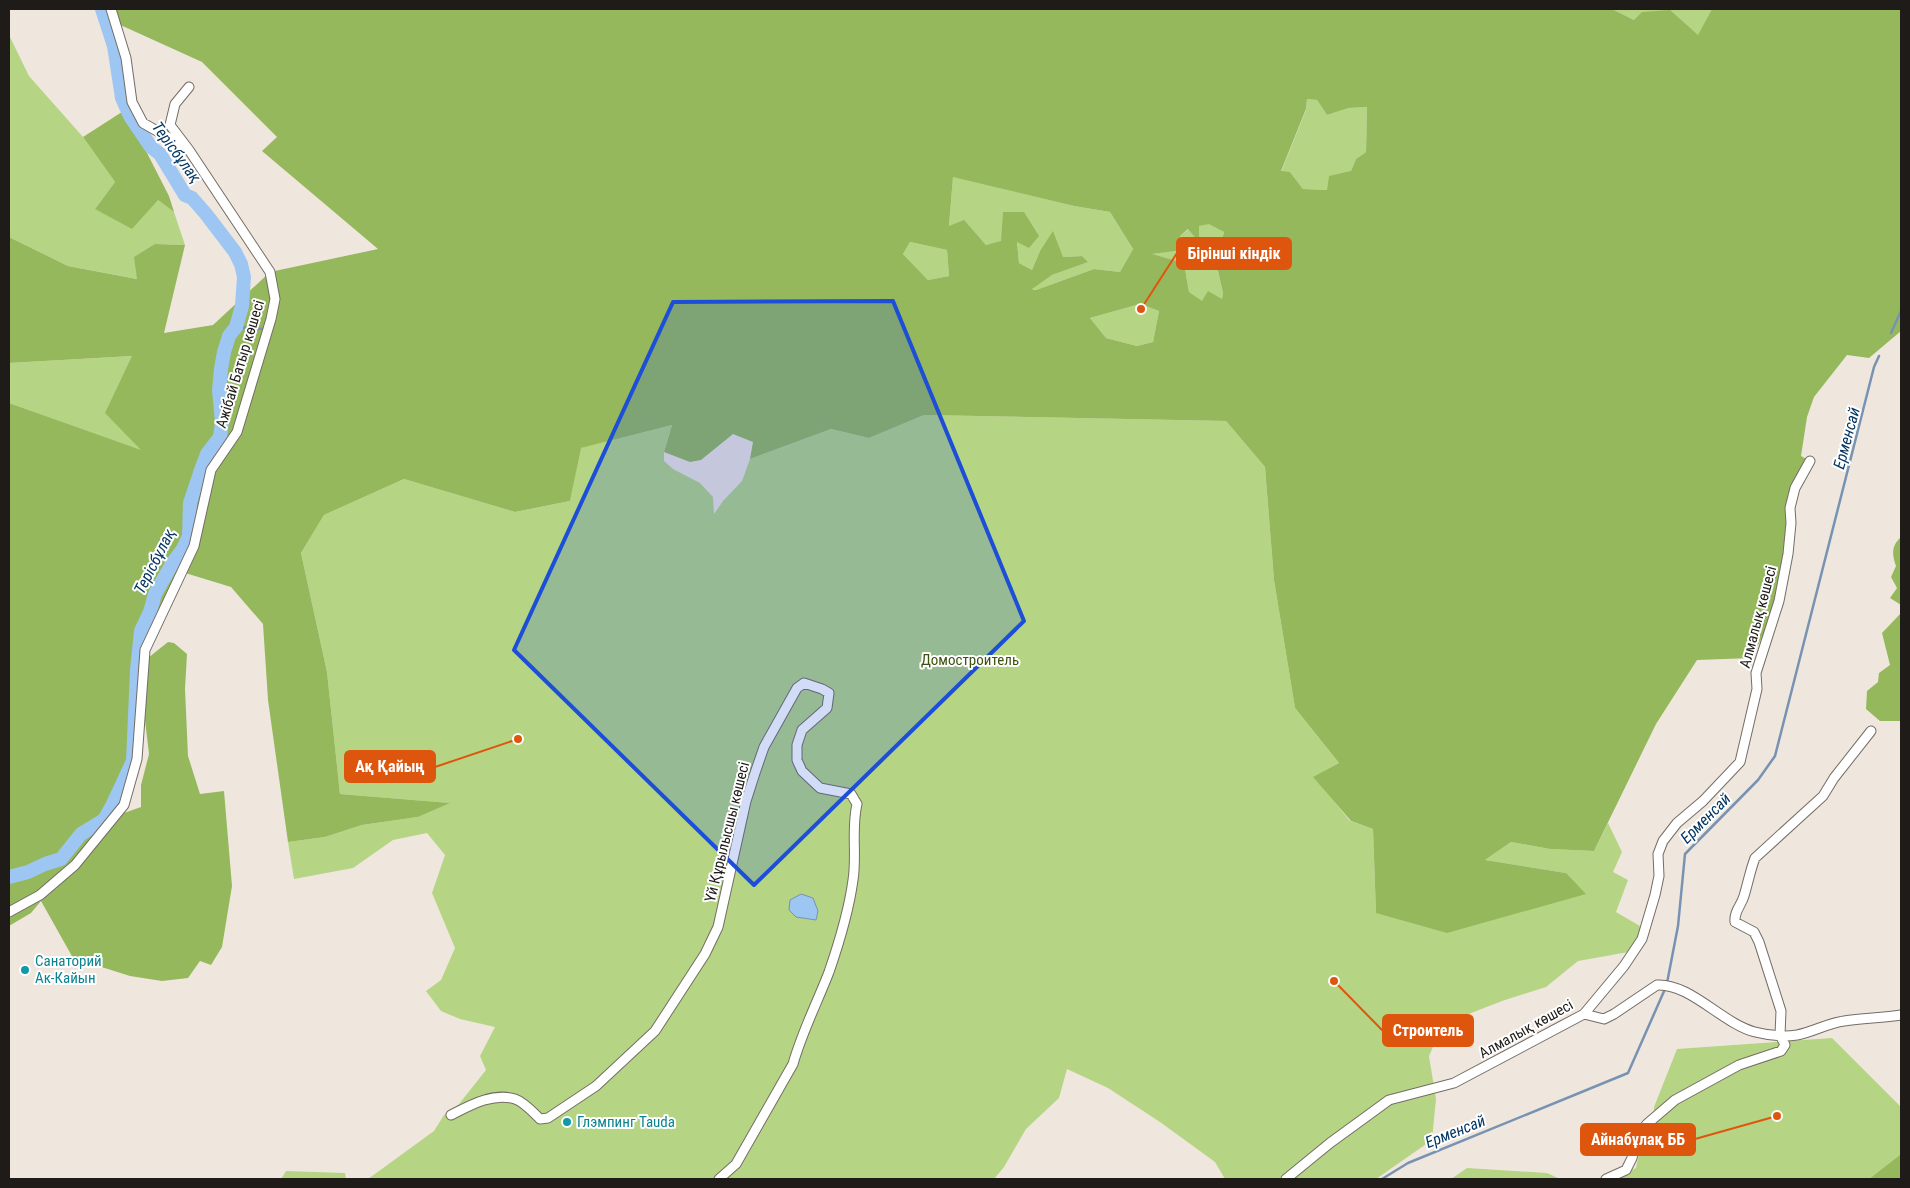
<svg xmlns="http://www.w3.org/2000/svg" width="1910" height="1188" font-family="'Roboto Condensed',sans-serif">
<rect width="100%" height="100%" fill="#efe7de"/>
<path fill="#b5d584" d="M1612,9H1712L1699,35L1634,20Z
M9,35L29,76L83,137L115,182L95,209L158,200L174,212L185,245L155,244L138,279L68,266L9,237Z
M1307,99L1317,100L1327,115L1349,108L1367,107L1366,152L1356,159L1351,171L1327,190L1303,189L1290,172H1281L1306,110Z
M953,176L1074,206L1110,212L1133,249L1120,272L1094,269L1036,290L1031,288L1052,275L1087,262L1082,256L1063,257L1040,251L1032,270L1019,263L1017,242L1039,236L986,245L964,221L949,227Z
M1209,223L1224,232L1216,262L1223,293L1222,299L1202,302L1189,292L1184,263L1150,254L1182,250L1180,236L1189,229L1198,241V226Z
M910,242L947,250L949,276L928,280L903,254Z
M1140,304L1159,311L1153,342L1137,346L1106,338L1090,318Z
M133,356L142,451L9,403V363Z
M924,415L1226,421L1265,467L1274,580L1295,708L1339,763L1314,777L1350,821L1373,829L1376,913L1566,873L1485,860L1511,842L1550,849L1594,851L1608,823L1622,852L1613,872L1628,880L1616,912L1645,929L1634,951L1578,961L1546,987L1502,1001L1443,1024L1429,1056L1436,1099L1432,1140L1376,1179H1225L1215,1162L1160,1122L1108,1088L1067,1069L1059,1098L1026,1129L1004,1167L994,1179H368L434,1131L444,1115L459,1104L486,1070L480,1056L495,1027L460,1019L441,1011L426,991L441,980L455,948L432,893L445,855L427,833L393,840L353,868L294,879L288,842L325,837L362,825L418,817L449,803L340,794L327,672L301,553L324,515L404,479L515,512L570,501L580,448L672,425L664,452V461L673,469L700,483L713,497L714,514L723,501L742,481L750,459L831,429L869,438Z
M1832,1038L1901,1107V1154L1869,1179H1613L1636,1168L1641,1143L1653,1125L1654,1107L1677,1049Z
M1467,1168L1547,1173L1560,1179H1451Z
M286,1171L345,1173L346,1179H281Z"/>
<path fill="#96b85c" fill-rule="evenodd" d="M114,9H1612L1634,20L1642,12L1670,10L1698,35L1712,9H1901V331L1869,358L1847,355L1814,397L1807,417L1801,456L1810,461L1795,488L1779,601L1752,658L1697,660L1656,724L1594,851L1550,849L1511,842L1485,860L1566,873L1586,894L1447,933L1376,913L1373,829L1351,821L1313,777L1339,763L1295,708L1274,580L1265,467L1226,421L924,415L869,438L831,429L750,459L753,442L733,434L701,460L690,462L664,452L672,425L581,448L570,501L515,512L404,479L324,515L301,553L327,672L340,794L450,803L418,817L362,825L325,837L288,842L268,700L263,624L231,587L182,572L145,650L137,759L124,805L83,857L124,813L141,807V785L149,754L145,720L148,658L168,642L174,643L187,654L185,689L188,756L200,794L224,791L232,886L222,947L211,965L200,961L188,978L162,981L130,976L73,958L41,901L31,913L9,926V403L141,450L105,413L132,356L9,363V237L68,266L137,279L134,257L155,244L185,245L164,333L213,325L270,272L378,249L262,151L277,137L202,62L116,23ZM1307,99L1317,100L1327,115L1349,108L1367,107L1366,152L1356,159L1351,171L1329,176L1327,190L1303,189L1290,172L1281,171L1306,109ZM953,177L1074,206L1110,212L1133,249L1120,272L1094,269L1036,290L1032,289L1052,275L1088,262L1082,256L1063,257L1053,231L1040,251L1032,270L1019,263L1017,242L1029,248L1039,236L1024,212H1003L1001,241L986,245L964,220L949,226ZM1209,224L1224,232L1216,262L1223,293L1222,299L1208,291L1202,301L1189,292L1184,263L1152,254L1183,250L1180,236L1188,229L1199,242V226ZM910,242L947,250L949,276L928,280L903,254ZM1140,304L1159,311L1153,342L1137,346L1106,338L1090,318Z
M125,110L169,196L174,212L158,200L132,229L95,209L115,182L83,137Z
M1901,537V605L1890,598L1897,588L1891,577L1896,566C1892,555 1891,546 1901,537Z
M1901,613V721H1880L1866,709L1867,691L1878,682L1879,673L1890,665L1882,633Z
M1901,1154V1179H1869Z"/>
<path fill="#9ec6f2" stroke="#7893b1" d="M801,894L813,898L818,911L816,920L796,917L789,910L790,900Z"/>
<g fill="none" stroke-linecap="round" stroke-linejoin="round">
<path stroke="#7893b1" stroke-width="2.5" d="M236,327L263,329
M1891,333L1901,311
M1667,983L1678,926L1685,854L1758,780L1775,756L1874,367L1879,356
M1382,1179L1408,1163L1628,1073L1665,989"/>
<path stroke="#9ec6f2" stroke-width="14" d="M9,877L28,872L45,864L61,859L81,834L104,820L112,806L133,761L137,670L141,631L150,612L155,594L172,564L183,549L189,536L190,503L201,470L207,454L220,437L222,422L219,390L221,369L224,352L229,336L236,327L242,306L244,277L241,264L235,252L206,214L192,198L185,195L160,154L151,147L130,116L122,98L114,46L102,9"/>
<g stroke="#746d65" stroke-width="11">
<path id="minor" d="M111,9L126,58L132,102L143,123L185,147
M9,912L40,895L75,865L124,805L137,759L145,650L194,546L211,470L237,432L271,319L275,299L270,272L189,150L170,125L175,104L189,87
M1584,1014L1604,1019L1614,1014L1657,985C1690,983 1723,1024 1755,1032C1767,1035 1784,1037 1797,1035C1813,1032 1828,1023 1844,1021C1863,1018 1882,1018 1901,1015
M451,1115C469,1106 493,1092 515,1099C524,1102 533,1112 540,1119L548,1118L596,1086L655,1031L705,954L718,927L746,801L755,773L764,747L797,688L804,683L822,689L829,693L827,708L802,730L797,745V760L802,771L820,788L851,794L857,804C851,829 857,855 853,880C849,910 839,943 829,972C817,1003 802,1032 793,1064L736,1164L719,1179
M1286,1179L1330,1143L1389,1100L1454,1083L1584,1014L1624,966L1642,939L1655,895L1659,876L1658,854L1663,841L1677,823L1703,801L1740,762L1757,689L1756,673L1779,601L1788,554L1791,523L1790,508L1795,488L1810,461
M1606,1179L1626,1170L1632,1158L1637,1136L1647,1124L1675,1100L1739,1065L1781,1051L1785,1045L1780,1035L1781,1011L1759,942L1754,932L1735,922C1734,911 1741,906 1744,896C1748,883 1750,871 1755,858L1823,796L1834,778L1871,731"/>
</g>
<use href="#minor" stroke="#fff" stroke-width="9"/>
</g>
<path fill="#1d4ed8" fill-opacity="0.2" stroke="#1d4ed8" stroke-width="4" stroke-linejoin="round" d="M893,301L1024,621L754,885L514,650L673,302Z"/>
<g fill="#0f9aa8" stroke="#fff" stroke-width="2">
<circle cx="25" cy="970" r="5"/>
<circle cx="567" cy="1122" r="5"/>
</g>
<g text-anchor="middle" stroke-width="4" stroke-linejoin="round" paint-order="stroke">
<g font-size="15" fill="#1e1b18" stroke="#fff">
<text transform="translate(240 364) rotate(-73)" y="5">Ажібай Батыр көшесі</text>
<text transform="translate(1758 617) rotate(-75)" y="5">Алмалық көшесі</text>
<text transform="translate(727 832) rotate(-76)" y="5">Үй Құрылысшы көшесі</text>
<text transform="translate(1526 1029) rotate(-29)" y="5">Алмалық көшесі</text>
</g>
<g font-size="15" fill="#3d520f" stroke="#fff">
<text x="970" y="665">Домостроитель</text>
</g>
<g font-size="15" fill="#0d838f" stroke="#fff" text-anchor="start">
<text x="35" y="966">Санаторий<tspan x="35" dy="17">Ак-Кайын</tspan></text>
<text x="577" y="1127">Глэмпинг Tauda</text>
</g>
<g font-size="16" font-style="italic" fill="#033663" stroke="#fff">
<text transform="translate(177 152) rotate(54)" y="6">Терісбұлақ</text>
<text transform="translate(1846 438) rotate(-75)" y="6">Ерменсай</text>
<text transform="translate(154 561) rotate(-63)" y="6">Терісбұлақ</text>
<text transform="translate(1705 818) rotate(-45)" y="6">Ерменсай</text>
<text transform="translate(1455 1131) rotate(-22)" y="6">Ерменсай</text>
</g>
</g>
<path fill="none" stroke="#de560d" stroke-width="2" d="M1141 309L1177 253M518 739L435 767M1334 981L1383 1031M1777 1116L1695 1139"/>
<g fill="#de560d" stroke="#fff" stroke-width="2">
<circle cx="1141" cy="309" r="5"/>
<circle cx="518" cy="739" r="5"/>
<circle cx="1334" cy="981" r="5"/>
<circle cx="1777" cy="1116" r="5"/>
</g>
<g fill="#de560d" stroke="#de560d" stroke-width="2">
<rect x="1177" y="238" width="114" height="31" rx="5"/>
<rect x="345" y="751" width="90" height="31" rx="5"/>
<rect x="1383" y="1015" width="90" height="31" rx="5"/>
<rect x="1581" y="1124" width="114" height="31" rx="5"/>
</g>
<g font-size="16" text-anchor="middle" font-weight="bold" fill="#fff">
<text x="1234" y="259">Бірінші кіндік</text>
<text x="390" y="772">Ақ Қайың</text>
<text x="1428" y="1036">Строитель</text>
<text x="1638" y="1145">Айнабұлақ ББ</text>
</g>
<rect width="1910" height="1188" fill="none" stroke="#1e1b18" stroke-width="20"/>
</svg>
